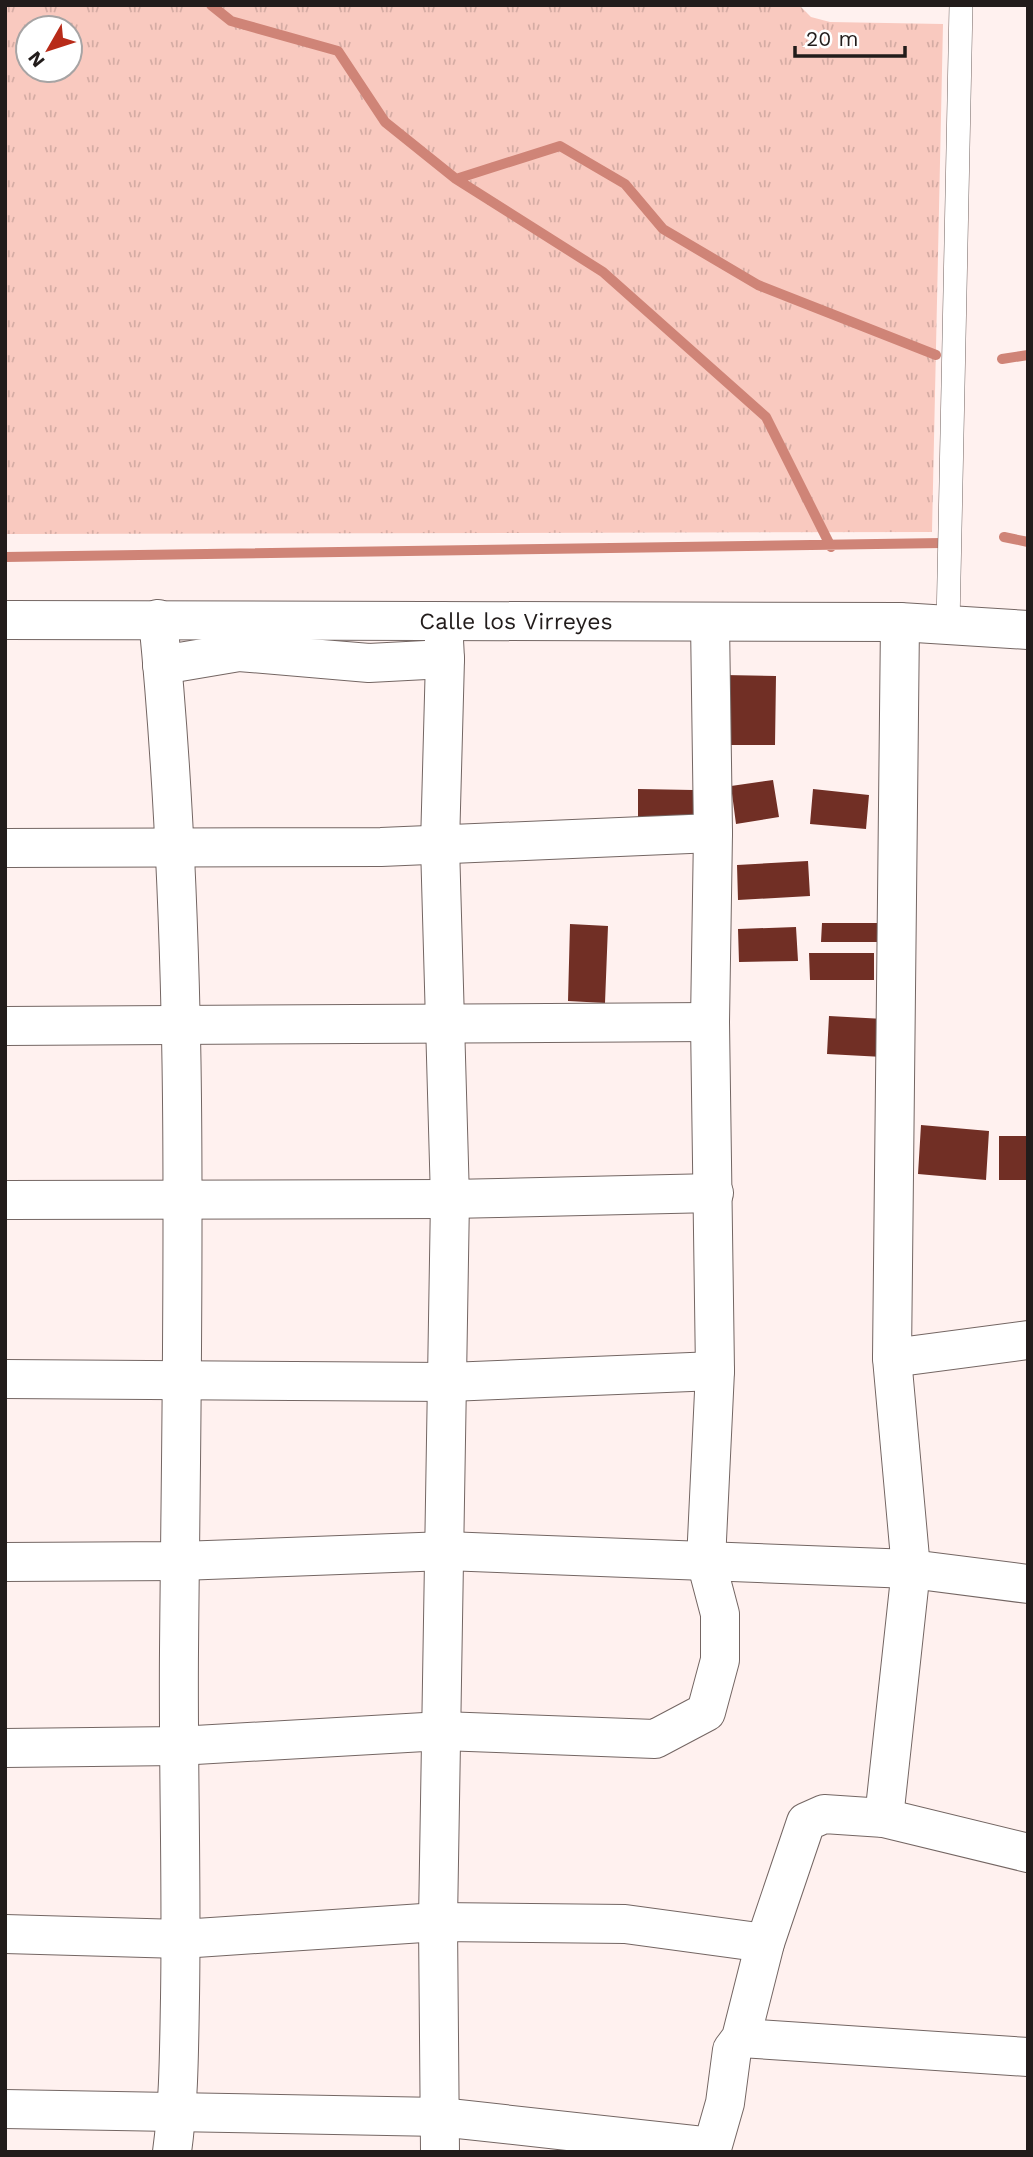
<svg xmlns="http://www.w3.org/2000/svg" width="1033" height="2157" font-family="'Work Sans',sans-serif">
<defs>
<pattern id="grass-tufts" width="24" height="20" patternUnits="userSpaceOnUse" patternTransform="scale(1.75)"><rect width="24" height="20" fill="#f9c9bf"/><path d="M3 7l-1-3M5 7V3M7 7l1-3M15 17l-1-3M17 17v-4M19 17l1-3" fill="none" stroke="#d5aca4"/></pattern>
</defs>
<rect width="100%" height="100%" fill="#fff1ef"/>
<path fill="url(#grass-tufts)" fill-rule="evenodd" d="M5,5H799L811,17L830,22L943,24L932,532L5,534ZM28,28H70V70H28Z"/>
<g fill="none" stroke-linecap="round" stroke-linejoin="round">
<path stroke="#cf8477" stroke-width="10" d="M211,5L231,21L338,51L385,122L456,179L560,146L625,184L663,229L758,285L936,355
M456,179L603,272L766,417L831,547
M1002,359L1028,355
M1004,537L1028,542
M5,557L942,543"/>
</g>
<path fill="#712f25" d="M724,675L776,676L775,745H724Z
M773,780L779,817L736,824L731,786Z
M638,789L693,790V819L638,818Z
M813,789L869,795L866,829L810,824Z
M808,861L810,896L738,900L737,865Z
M822,923H881V942H821Z
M570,924L608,926L605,1003L568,1001Z
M796,927L798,961L739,962L738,929Z
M809,953H874V980H810Z
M829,1016L884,1019L883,1057L827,1054Z
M921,1125L989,1131L986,1180L918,1174Z
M999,1136H1028V1180H999Z"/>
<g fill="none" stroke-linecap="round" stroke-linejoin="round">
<g stroke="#746663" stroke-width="24">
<path id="service" d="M948,625L961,5"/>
</g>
<g stroke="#746663" stroke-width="40">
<g id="minor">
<path d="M158,619C192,963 182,1307 179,1651C178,1767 182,1882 180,1998C179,2050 179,2101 172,2152"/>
<path id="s1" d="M5,620L900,622L1028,630"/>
<path d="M162,665L239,652L369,663L445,659"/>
<path d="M5,848L381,847L713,833"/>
<path d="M5,1026L710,1022"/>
<path d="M5,1200L450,1199L714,1193"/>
<path d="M892,1358L1028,1340"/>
<path d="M5,1379L449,1382L715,1371"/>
<path d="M5,1562L180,1561L446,1551L911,1569L1028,1584"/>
<path d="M5,1748L178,1746L442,1731L655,1739L706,1712L720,1660V1614L706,1561L715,1371L710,1022L713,833L710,622"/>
<path d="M884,1818L911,1569L892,1358L900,622"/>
<path d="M5,1934L181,1939L438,1922L625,1924L765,1943"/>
<path d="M741,2038L1028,2057"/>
<path d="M5,2109L440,2117L712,2147"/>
<path d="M440,2152L438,1922L450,1199L440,845L445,659L443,621"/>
<path d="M711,2152L725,2103L732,2050L741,2038L765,1943L806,1822L824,1814L884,1818L1028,1853"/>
</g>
</g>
<use href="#service" stroke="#fff" stroke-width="23"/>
<use href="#minor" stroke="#fff" stroke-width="38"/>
</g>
<g text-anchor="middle" stroke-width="7" stroke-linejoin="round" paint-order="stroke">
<g font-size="23" fill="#221c1b" stroke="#fff">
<text dy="8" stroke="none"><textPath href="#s1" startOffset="511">Calle los Virreyes</textPath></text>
</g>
</g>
<rect width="1033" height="2157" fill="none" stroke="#221c1b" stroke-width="14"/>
<g transform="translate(49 49) rotate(231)"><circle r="33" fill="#ffffff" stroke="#a7a4a4" stroke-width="2"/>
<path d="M0-5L12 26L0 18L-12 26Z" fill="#b82b19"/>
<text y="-10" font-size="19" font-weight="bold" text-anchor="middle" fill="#221c1b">N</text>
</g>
<path d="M795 46v10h110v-10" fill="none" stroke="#221c1b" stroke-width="3.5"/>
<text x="806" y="46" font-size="21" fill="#221c1b" stroke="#ffffff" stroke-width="5" paint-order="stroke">20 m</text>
</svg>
